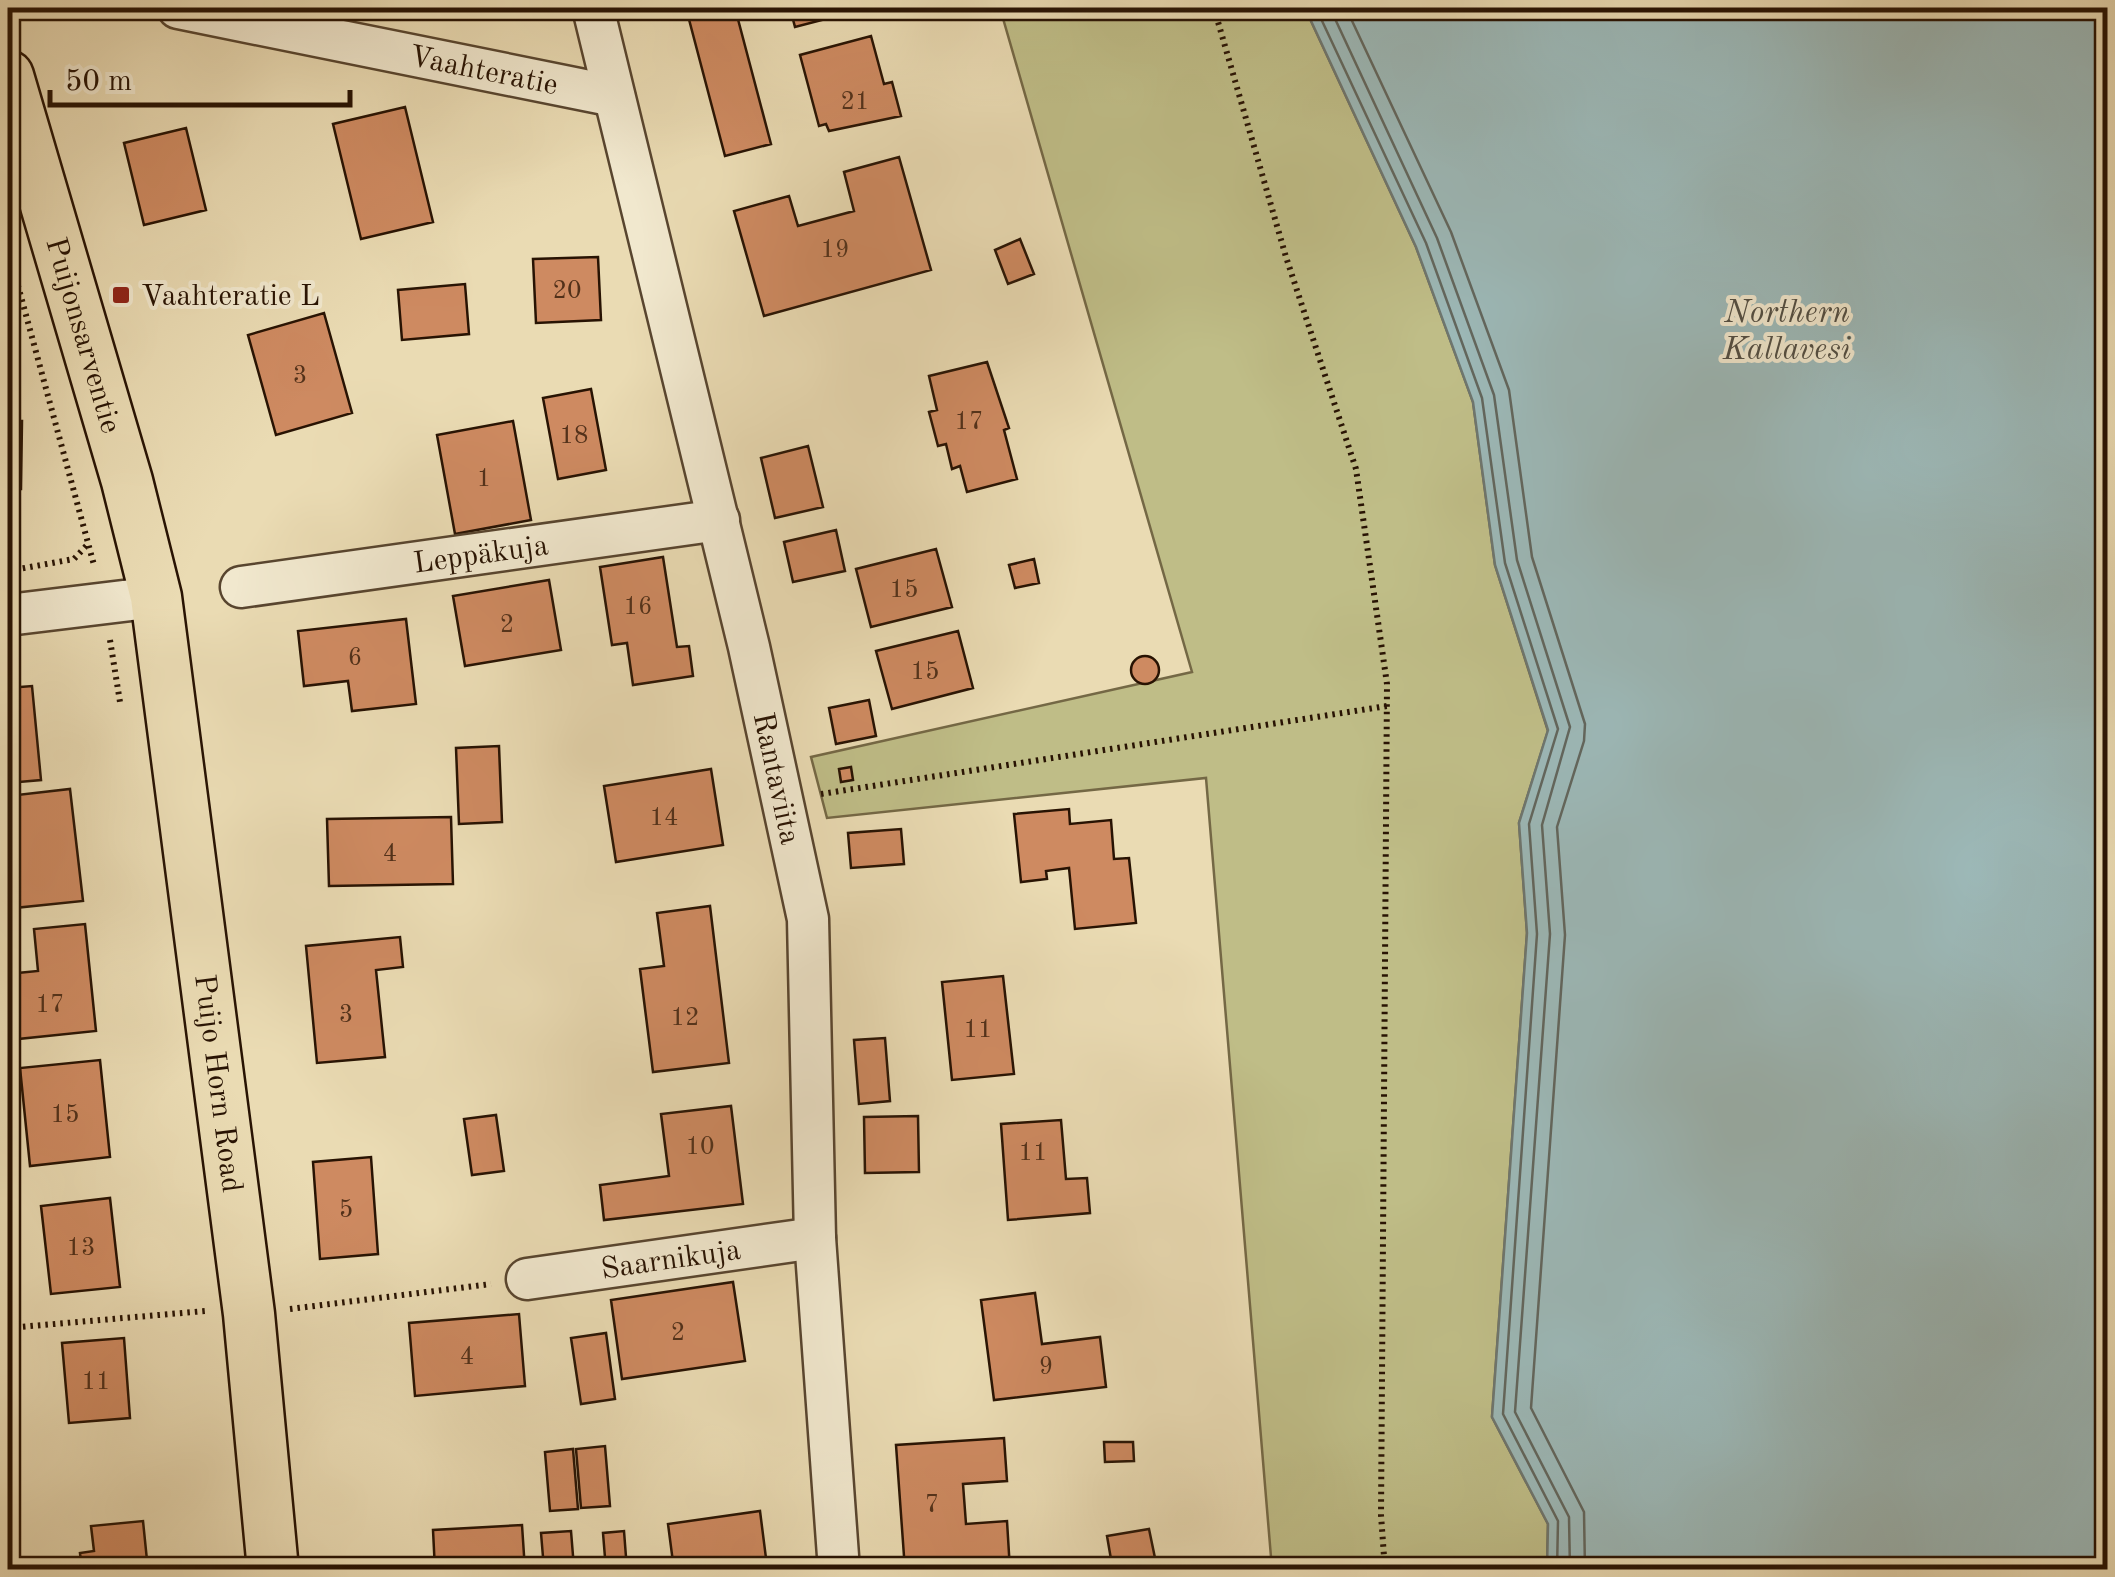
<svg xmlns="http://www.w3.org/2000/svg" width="2115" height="1577" font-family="'Old Standard TT',serif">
<rect width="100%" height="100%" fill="#eadbb3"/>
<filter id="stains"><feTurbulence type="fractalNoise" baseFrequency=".002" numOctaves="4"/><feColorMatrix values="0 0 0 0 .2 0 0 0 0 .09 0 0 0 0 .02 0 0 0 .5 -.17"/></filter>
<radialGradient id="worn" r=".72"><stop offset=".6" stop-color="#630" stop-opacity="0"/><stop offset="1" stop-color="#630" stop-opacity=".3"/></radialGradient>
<path fill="#bfbd87" stroke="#746845" stroke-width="2.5" d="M1000,8H1305L1416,247L1473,402L1495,565L1548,731L1519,823L1527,933L1492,1417L1548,1524L1547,1569H1272L1206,778L827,818L811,757L1192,672Z"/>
<path fill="#9cb8b7" stroke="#6e766f" stroke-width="2.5" d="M1305,8H2107V1569H1547L1548,1524L1492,1417L1527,933L1519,823L1548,730L1495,565L1473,402L1416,247Z"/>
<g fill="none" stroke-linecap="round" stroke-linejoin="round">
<path stroke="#62665d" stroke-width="2.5" d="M1316,8L1426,243L1482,398L1505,563L1558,729L1529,824L1537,934L1503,1414L1558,1521L1557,1570
M1330,8L1437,238L1494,395L1517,560L1570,727L1542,825L1550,934L1515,1412L1569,1517L1570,1570
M1346,8L1451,232L1509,390L1532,557L1585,724L1584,741L1557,827L1565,935L1531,1408L1584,1512L1585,1570"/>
</g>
<path fill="#ce8a61" stroke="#281303" stroke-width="2.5" d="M686,8H735L771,144L725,156Z
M790,8H864V9L795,27Z
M871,36L884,84L892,82L901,116L829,131L826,124L819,126L800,55Z
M405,107L433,222L361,239L333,124Z
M186,128L206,210L144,225L124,143Z
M899,157L931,270L764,316L734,211L789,196L798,226L854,211L844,172Z
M1020,239L1034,274L1008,284L995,250Z
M598,257L601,320L536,323L533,259Z
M465,284L469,334L402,340L398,290Z
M324,313L352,413L276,435L248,335Z
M987,362L1009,428L1004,430L1017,479L967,492L960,466L952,469L946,444L938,446L929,412L937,410L929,376Z
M591,389L606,470L558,479L543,398Z
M8,421H22L21,489H8Z
M513,421L531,520L455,534L437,435Z
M808,446L823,507L775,518L761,458Z
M836,530L845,571L793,582L784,542Z
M936,549L952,607L871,627L856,569Z
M663,557L677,647L689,646L693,676L633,685L627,643L612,645L600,567Z
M1034,559L1039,583L1015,588L1009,565Z
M549,580L561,650L465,666L453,596Z
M406,619L416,704L352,711L348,681L304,686L298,631Z
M958,631L973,688L892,709L876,651Z
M1131 670a14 14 0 1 1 28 0a14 14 0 1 1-28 0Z
M32,686L41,780L8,783V688Z
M869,700L876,736L836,744L829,708Z
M499,746L502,822L459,824L456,748Z
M851,767L853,780L841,782L839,769Z
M711,769L723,845L616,862L604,786Z
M70,789L83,901L14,908L8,796Z
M1069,809L1070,824L1111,820L1114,859L1129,858L1136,923L1075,929L1069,868L1046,871L1047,879L1021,882L1014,814Z
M451,817L453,884L329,886L327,819Z
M901,829L904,864L851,868L848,833Z
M710,906L729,1063L653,1072L640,969L664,966L657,913Z
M85,924L96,1031L8,1040V974L38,971L34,929Z
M400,937L403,967L376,970L385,1057L317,1063L306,946Z
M1003,976L1014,1074L952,1080L942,982Z
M885,1038L890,1101L859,1104L854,1040Z
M100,1060L110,1157L30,1166L20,1068Z
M731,1106L743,1204L604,1220L600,1185L669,1176L661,1114Z
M496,1115L504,1171L472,1175L464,1119Z
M918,1116L919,1172L865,1173L864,1117Z
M1061,1120L1066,1179L1087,1178L1090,1213L1008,1220L1001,1124Z
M371,1157L378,1254L320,1259L313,1162Z
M110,1198L120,1287L51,1294L41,1206Z
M733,1282L745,1361L622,1379L611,1300Z
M1035,1293L1042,1344L1100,1337L1106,1387L994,1400L981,1300Z
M519,1314L525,1386L415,1396L409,1323Z
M606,1333L615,1399L581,1404L571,1338Z
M124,1338L130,1418L69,1423L62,1343Z
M1004,1438L1007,1481L963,1484L966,1524L1007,1521L1010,1570H905L896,1445Z
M1104,1442H1133L1134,1461L1105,1462Z
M605,1446L610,1506L581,1508L576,1449Z
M573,1449L578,1509L550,1511L545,1452Z
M760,1511L767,1566L674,1570L668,1524Z
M143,1521L148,1570H82L80,1553L94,1551L91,1526Z
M522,1525L525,1570H435L433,1530Z
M1149,1529L1155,1558L1112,1565L1107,1536Z
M571,1531L574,1568L544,1569L541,1533Z
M624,1531L627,1570H606L603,1533Z"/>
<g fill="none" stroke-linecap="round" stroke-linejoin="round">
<g stroke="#58452f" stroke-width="45">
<g id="minor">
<path id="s1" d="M178,8L614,96"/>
<path id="s2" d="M593,8L749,647L808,919L815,1238L839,1570"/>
<path id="s3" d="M241,587L719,520"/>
<path d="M8,615L156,597"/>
<path id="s4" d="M527,1279L815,1238"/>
</g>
</g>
<g stroke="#281303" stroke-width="55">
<g id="major">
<path id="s5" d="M8,76L127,481L156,597L249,1314L273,1570"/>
</g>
</g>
<path stroke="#281303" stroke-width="6" stroke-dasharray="2.5 5" stroke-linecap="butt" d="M1214,8L1286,257L1356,469L1387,684L1381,1515L1385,1570
M8,249L94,565
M8,571L74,559L88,544
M110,640L120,702
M821,794L1387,706
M290,1309L491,1284
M8,1328L205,1311"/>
<use href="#minor" stroke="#f1e8ce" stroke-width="40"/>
<use href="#major" stroke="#eadbb3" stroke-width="50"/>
</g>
<rect fill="#8f2418" stroke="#f1e8ce" stroke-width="4" x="111" y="285" width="20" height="20" rx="5"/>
<g text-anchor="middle" stroke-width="8" stroke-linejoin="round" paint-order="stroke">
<g font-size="25" fill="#52311a">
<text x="855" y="109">21</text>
<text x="835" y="257">19</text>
<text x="567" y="298">20</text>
<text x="300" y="383">3</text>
<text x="969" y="429">17</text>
<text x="574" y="443">18</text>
<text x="484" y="486">1</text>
<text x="904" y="597">15</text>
<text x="638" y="614">16</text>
<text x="507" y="632">2</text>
<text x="355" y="665">6</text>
<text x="925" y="679">15</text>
<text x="664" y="825">14</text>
<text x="390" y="861">4</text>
<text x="50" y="1012">17</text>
<text x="346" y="1022">3</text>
<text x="685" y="1025">12</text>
<text x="978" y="1037">11</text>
<text x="65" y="1122">15</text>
<text x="700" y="1154">10</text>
<text x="1033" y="1160">11</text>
<text x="346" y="1217">5</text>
<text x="81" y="1255">13</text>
<text x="678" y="1340">2</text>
<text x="467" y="1364">4</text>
<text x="1046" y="1374">9</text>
<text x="96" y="1389">11</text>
<text x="932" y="1512">7</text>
</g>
<g font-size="30" fill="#281303" stroke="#f1e8ce">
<text dy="10" stroke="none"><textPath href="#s1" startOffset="312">Vaahteratie</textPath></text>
<text dy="10" stroke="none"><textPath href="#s5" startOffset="270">Puijonsarventie</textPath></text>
<text dy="10" stroke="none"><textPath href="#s3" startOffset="242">Leppäkuja</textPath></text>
<text dy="10" stroke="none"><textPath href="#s2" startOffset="792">Rantaviita</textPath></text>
<text dy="10" stroke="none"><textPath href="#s5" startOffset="1032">Puijo Horn Road</textPath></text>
<text dy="10" stroke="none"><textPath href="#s4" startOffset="145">Saarnikuja</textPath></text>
</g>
<g font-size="30" fill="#281303" stroke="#f1e8ce" text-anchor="start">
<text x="141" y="305">Vaahteratie L</text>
</g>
<g font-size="32" font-style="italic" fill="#514d42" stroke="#f1e8ce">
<text x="1787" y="322">Northern<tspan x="1787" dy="37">Kallavesi</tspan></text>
</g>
</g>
<rect width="2115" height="1577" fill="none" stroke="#eadbb3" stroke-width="40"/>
<rect x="10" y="10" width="2095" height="1557" fill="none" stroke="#281303" stroke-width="5"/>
<rect x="20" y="20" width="2075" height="1537" fill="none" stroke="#281303" stroke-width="2.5"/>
<path d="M50 90v15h300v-15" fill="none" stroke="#281303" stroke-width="5"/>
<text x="65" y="90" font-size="30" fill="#281303" stroke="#f1e8ce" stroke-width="8" paint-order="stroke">50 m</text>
<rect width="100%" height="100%" filter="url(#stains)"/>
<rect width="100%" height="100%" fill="url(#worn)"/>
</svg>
